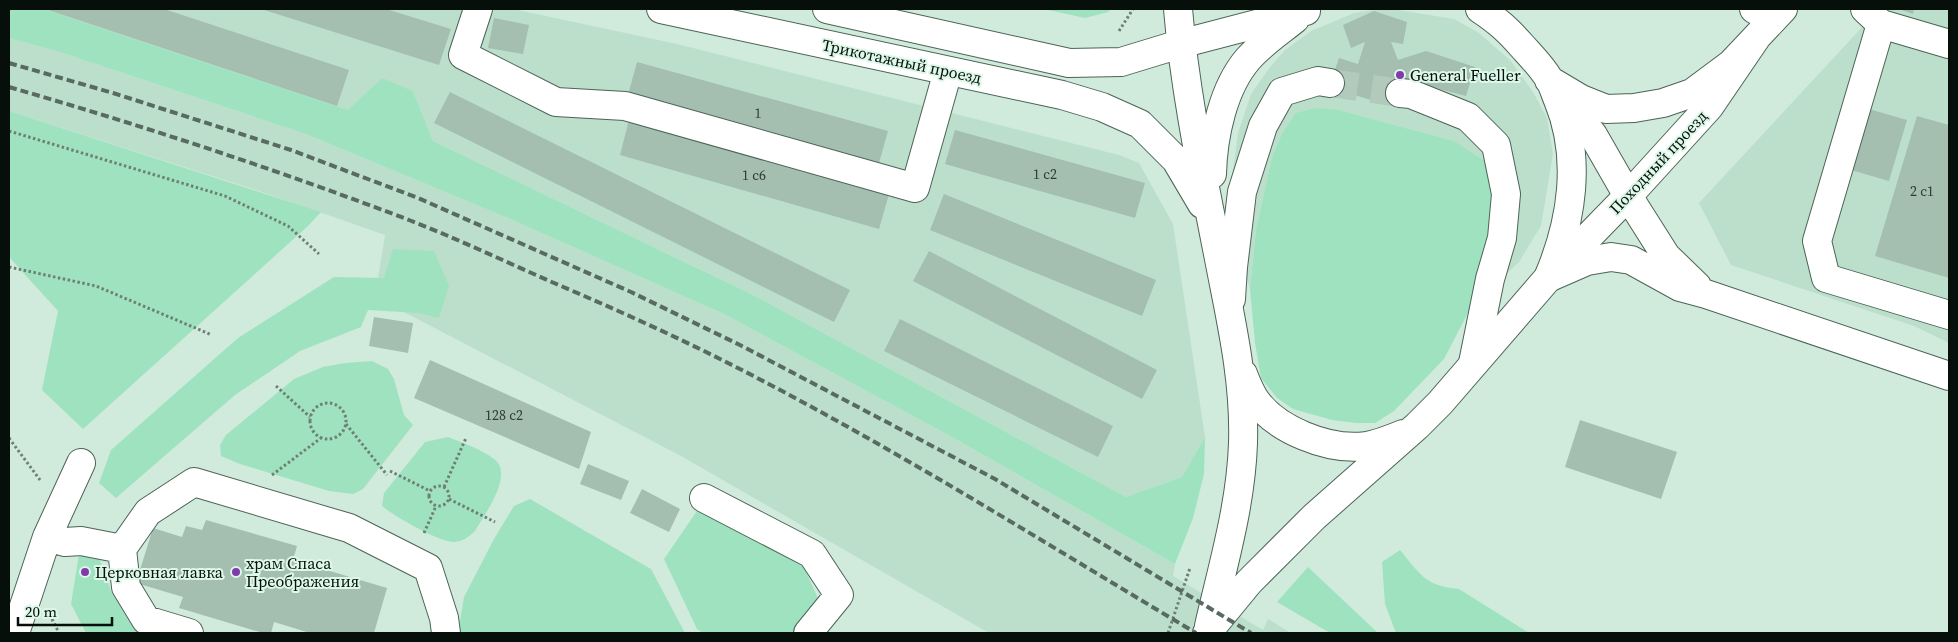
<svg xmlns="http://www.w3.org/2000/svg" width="1958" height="642" font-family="'Source Serif 4',serif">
<rect width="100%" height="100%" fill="#d0ebdb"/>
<path fill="#bcdfcc" d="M44,9H513L677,44L1119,155L1139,163L1173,224L1205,437L1182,477L1126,497L753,295L433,141L413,91L382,79L348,110Z
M1379,9H1392L1454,19L1479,33L1511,61L1533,92L1547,118L1553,154L1541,226L1519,262L1470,309L1454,141L1339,110L1272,157L1256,230L1250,289L1230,218V193L1238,133L1251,94L1270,67L1285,50L1311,31L1354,13Z
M1879,9H1949V343L1914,326L1731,265L1699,203Z
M9,38L60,52L306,134L508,218L724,314L952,437L1175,564L1173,576L1263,630L1268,619L1291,633H989L681,456L375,297L385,235L265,193L9,111Z"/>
<path fill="#9fe2bf" d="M9,9H44L348,110L382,78L413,91L433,141L753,295L1126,497L1182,477L1205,437L1204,474L1193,518L1175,564L952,437L724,314L508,218L306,134L60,52L9,38Z
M1044,9H1110L1108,12L1085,18Z
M1316,108L1339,110L1454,141L1486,162L1495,187V231L1470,309L1444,359L1394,411L1375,423H1356L1332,420L1293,409L1277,398L1261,378L1255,343L1250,289L1256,230L1272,157L1283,132L1296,113Z
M9,111L321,212L308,226L83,429L42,390L58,311L9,257Z
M393,249L434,251L449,286L439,318L419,313L368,310L361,327L300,351L235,395L116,498L99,483L111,450L238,338L334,277L384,278Z
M372,361L388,369L394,379L404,415L413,425L363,489L353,494L329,491L240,464L221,456L220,445L226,435L294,379L323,367L345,363Z
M448,437C463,443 481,449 494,459C515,474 484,515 475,531C469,537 463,541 455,542C440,543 394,516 382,506L384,493L425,442Z
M530,499L651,569L685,633H458L464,597L494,539L514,506Z
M699,508L803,565L820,603L796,633H703L697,629L664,559Z
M1400,550C1420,574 1425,586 1459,589L1529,633H1396L1385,604L1382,562Z
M79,554L99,558L111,591L131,624L161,633H86L71,604Z
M1308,567L1378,633H1330L1277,602Z"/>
<path fill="#a4beb0" d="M45,9H164L349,70L337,106Z
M261,9H386L451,29L439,65Z
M1899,9H1914L1913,14Z
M1374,11L1407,22L1403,44L1391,42L1398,60L1426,51L1475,67L1466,96L1424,85L1374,101L1329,87L1339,58L1358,64L1365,42L1351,48L1343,25Z
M494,18L529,25L523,54L488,48Z
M637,62L888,131L879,163L628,95Z
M450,92L850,290L834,322L434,123Z
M1869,109L1907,120L1889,181L1851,170Z
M1917,116L1949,125V278L1875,256Z
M629,120L889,194L879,229L620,155Z
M955,130L1145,183L1135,218L945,164Z
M944,194L1156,280L1142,316L930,230Z
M929,251L1157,370L1142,399L913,281Z
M374,317L413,323L408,353L369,346Z
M900,319L1113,426L1098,457L884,351Z
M430,360L591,432L579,469L414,398Z
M1580,420L1677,452L1661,499L1565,467Z
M588,464L629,481L621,500L580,484Z
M642,489L680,509L669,532L630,513Z
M206,520L297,546L293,560L387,588L374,633H310L274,622L271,633H263L179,608L183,597L136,583L153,528L182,537L186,526L202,530Z"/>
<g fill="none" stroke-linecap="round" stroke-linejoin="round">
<path stroke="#b2cabc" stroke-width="28" stroke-dasharray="28 14" stroke-linecap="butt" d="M1330,83L1400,93"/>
<g stroke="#4c6356" stroke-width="30">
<path id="minor" d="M478,9L463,55L556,102L625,106L915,188L948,71
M1754,9L1772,20
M1865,9L1881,24L1817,241L1826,278L1949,315
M1881,24L1949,44
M1555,86L1593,135L1628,196L1666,256L1697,286
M1400,93L1411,94L1468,117L1496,145L1506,194L1502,238L1490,279L1473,363
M1548,278L1587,261L1611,257L1631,260L1680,287L1706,294L1949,376
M1231,299L1233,267L1242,192L1263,126L1282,92L1318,81L1330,83
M704,498L812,554L839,595L808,633
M47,537L65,542L81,541L122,549
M15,633L47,537L81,463
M189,633L146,620L126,587L122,549L148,512L194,482L349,528L428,568L444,618L446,633"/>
</g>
<g stroke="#4c6356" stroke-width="30">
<path id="major" d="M661,9L1062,95L1102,107L1140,124L1176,160L1202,204
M827,9L1069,63L1121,62L1180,44L1306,11
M1178,9C1185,93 1203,177 1219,259C1231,321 1245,380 1243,443C1241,505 1223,565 1209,626
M1549,80L1581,99L1606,109L1634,108L1663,103L1692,93L1731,64L1783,9
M1212,174C1213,136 1223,88 1248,59C1262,43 1279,32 1295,19
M1556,270L1628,196L1709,107L1756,38
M1243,374C1246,382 1250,391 1254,398C1275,430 1329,451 1366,446C1379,444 1391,439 1403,434
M1207,633L1249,582L1314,517L1417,426L1440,403L1548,278C1572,222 1582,158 1558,100C1555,93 1553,85 1549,79C1542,67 1532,57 1522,46C1508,30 1498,21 1480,9"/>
</g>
<path stroke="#6e8076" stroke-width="3" stroke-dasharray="2.5 2.5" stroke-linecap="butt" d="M1119,31L1133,9
M9,131L225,196L288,226L319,254
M9,267L96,286L212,335
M276,386L310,417
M310 421a18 18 0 1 1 36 0a18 18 0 1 1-36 0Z
M346,424L387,475
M9,438L40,480
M390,471L430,491
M272,475L321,438
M429 496a10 10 0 1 1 20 0a10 10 0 1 1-20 0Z
M444,487L466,438
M449,499L495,522
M424,533L436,506
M52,619L59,633
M1168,633L1190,568"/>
<use href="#minor" stroke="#fff" stroke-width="28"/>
<use href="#major" stroke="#fff" stroke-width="28"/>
<path stroke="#596a60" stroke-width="4" stroke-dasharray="8 4" stroke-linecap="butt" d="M9,63L113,93L291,150L418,198L631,292L740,345L995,479L1251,633
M9,87C144,126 278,170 409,220C458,239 506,262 554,283C615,309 675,336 734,366C893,447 1043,542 1196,633"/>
</g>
<g fill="#8239ab" stroke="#ddf8e9" stroke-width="2">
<circle cx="1400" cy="75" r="5"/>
<circle cx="85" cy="572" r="5"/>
<circle cx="236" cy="572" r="5"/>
</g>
<g text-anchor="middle" stroke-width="4" stroke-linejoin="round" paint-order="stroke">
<g font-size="14" fill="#2e3b34">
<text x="758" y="118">1</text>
<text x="1045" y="179">1 с2</text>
<text x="754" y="180">1 с6</text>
<text x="1922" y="196">2 с1</text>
<text x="504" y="420">128 с2</text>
</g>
<g font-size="16" fill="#060f0a" stroke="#ddf8e9">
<text transform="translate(902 61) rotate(12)" y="6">Трикотажный проезд</text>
<text transform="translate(1658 162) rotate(-47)" y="6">Походный проезд</text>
</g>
<g font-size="16" fill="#060f0a" stroke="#ddf8e9" text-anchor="start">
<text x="1410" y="81">General Fueller</text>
<text x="246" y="569">храм Спаса<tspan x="246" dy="18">Преображения</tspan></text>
<text x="95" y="578">Церковная лавка</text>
</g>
</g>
<rect width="1958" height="642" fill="none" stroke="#060f0a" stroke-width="20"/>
<path d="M18 617v8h94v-8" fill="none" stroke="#060f0a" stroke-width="2.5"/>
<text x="25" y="617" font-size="15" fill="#060f0a" stroke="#ddf8e9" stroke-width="4" paint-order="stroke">20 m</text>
</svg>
